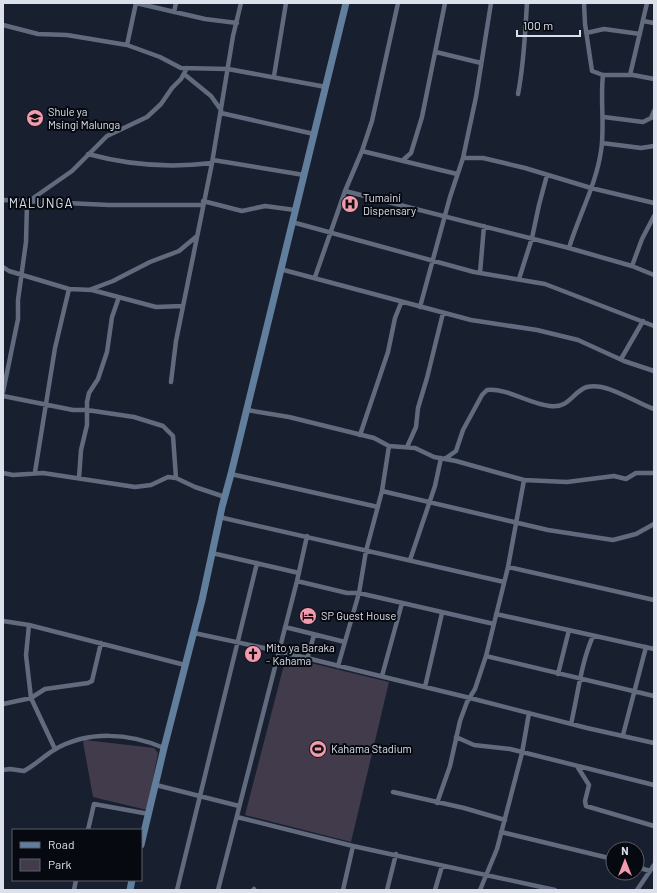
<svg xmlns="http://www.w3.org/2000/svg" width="657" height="893" font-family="Barlow,sans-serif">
<rect width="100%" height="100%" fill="#181f2f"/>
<path fill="#423b4b" d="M286,657L389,682L351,842L245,815Z
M85,740L154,748L158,753L147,810L93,797L83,742Z"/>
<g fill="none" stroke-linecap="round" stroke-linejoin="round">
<path stroke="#626b7e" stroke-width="4.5" d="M136,3L205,19L237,23
M584,3L585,24L592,71L603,75H633L654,79
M174,12L176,3
M643,21L654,23
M3,25L38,34L67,35L127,45L160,57L181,68L228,69L326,87
M586,33L604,29L640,34
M127,45L136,3
M436,52L481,63
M184,74L211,96L221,110
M630,75L647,3
M274,76L286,3
M518,94C524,64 525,34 527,3
M221,113L314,134
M604,117L643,122L651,118L654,111
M602,143L641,148L654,146
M362,151L457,174
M88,154C128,165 171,168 212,163
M463,158H483L525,168L591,188L654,203
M213,160L304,175
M403,160L411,153L422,117L445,3
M345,191L569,248L632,266L654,275
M3,200L109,205H203
M203,201L242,211L265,206L295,210
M292,222L474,272L545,284L654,326
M569,248C579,215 596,185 601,151C605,126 600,100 603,75
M632,266L642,239L654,216
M3,267L9,271L69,289L92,290L156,307L183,306
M280,269L471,320L537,330L578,340L624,361L654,371
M480,273L484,226
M315,277L345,191L362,151L372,121L398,3
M519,279L532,238L539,205L547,175
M89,290L113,281L150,262L179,251L197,236
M420,307L450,197L463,158L476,97L491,3
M621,359L643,321
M171,382L176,341L212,163L233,36L241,3
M3,392L18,319V300L26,242L27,204L29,201L72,171L107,136L147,117L161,104L172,88L181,79L187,68
M3,396L73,410H87L134,417L163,426L173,436L176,478
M247,410L289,417L374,438L389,446L382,491L366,551L359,593L338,666
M360,435L388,352L395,318L401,303
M389,446L415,448L434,457L456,461L524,480L508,567L486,656L475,689L467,702L460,721L450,766L437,803
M407,447L416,427L418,408L427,378L443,313
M446,458L456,451L463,430L482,395L487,390C508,388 529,404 550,406C569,409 573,391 587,387C608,382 635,403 654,409
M35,472L55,348L69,289
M3,473L13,475L43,473L135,487L151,485L168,477L176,478L195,487L225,497
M231,474L378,507
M79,478L81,450L87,425V402L89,393L98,379L107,352L112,317L119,297
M524,480L567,482L614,476L626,479L636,473H654
M382,491L548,530L613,540L636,534L654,524
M219,517L504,582
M212,553L299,573
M410,560L435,486L441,458
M508,567L654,600
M297,581L347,593H359L494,624
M496,614L654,649
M3,621L29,625L185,665
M29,625L26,655L31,698L55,749
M285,627L345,642
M194,633L278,651L470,698L587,728L654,743
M486,656L654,696
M307,659L314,635
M558,674L569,630
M382,676L402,603
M425,687L442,613
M3,704L31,698L45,689L88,683L92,681L101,643
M571,724C578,694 581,663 593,636
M623,735L646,647
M456,737L474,745L510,749L654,785
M577,766L589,785L585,801L586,806L654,826
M3,770L10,769L24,771C35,765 44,756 54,750C88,730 129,733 164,748
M156,785L239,806
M393,792L464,808L505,820
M237,817L353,846L555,890
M88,830L94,804L149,814
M501,832L613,859
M637,867L650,871
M74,890L76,880
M177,890L257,563
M218,890L297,581L307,536
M253,890L254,889
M343,890L353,846
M387,890L396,854
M435,890L442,866
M480,890L497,849L522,753L529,713
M637,890L654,865"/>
<path stroke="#627e9d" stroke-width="7" d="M141,845L164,748L202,600L222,507L231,474L346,3
M130,890L132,880"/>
</g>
<defs>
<g id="school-disc" transform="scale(0.9)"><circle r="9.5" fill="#f29aae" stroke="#060910"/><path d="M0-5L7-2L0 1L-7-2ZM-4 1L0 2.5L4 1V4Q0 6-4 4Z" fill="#111"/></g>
<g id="hospital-disc" transform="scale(0.9)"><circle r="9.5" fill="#f29aae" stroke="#060910"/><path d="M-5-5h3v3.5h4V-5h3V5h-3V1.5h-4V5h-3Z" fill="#111"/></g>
<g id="hotel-disc" transform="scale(0.9)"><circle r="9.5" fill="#f29aae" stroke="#060910"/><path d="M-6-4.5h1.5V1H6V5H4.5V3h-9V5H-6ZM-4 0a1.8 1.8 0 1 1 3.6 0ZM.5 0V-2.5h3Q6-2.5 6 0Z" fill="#111"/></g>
<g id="church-disc" transform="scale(0.9)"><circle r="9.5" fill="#f29aae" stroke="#060910"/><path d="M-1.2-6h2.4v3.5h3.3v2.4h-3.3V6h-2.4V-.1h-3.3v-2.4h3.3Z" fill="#111"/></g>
<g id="stadium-disc" transform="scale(0.9)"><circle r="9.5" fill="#f29aae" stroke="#060910"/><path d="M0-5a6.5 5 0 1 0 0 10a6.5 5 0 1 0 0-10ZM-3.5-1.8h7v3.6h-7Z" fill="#111"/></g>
</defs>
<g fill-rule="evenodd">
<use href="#school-disc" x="35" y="118"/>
<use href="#hospital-disc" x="350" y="204"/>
<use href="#hotel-disc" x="308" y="616"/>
<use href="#church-disc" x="253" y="654"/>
<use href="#stadium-disc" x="318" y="749"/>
</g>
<g text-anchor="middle" stroke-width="4" stroke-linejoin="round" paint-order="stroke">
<g font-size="11" fill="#dbe0eb" stroke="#060910" text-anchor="start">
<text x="48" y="116">Shule ya<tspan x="48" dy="13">Msingi Malunga</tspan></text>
<text x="363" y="202">Tumaini<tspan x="363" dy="13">Dispensary</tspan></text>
<text x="321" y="620">SP Guest House</text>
<text x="266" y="652">Mito ya Baraka<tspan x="266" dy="13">- Kahama</tspan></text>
<text x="331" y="753">Kahama Stadium</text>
</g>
<g font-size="13" letter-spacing="1" fill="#dbe0eb" stroke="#060910">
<text x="41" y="208">MALUNGA</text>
</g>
</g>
<rect width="657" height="893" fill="none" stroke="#dbe0eb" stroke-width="8"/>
<rect x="12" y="829" width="130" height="52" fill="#060910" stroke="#5b5f68"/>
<rect x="20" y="842" width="20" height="6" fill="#627e9d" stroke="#5b5f68"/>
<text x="48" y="849" font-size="12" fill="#dbe0eb">Road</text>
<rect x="20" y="859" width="20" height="12" fill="#423b4b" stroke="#5b5f68"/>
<text x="48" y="869" font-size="12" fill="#dbe0eb">Park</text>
<g transform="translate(625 861)"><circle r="19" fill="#060910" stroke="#5b5f68"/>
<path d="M0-3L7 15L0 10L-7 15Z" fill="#f29aae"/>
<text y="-6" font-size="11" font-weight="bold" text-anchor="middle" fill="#dbe0eb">N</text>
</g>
<path d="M517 30v6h63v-6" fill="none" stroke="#dbe0eb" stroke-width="2"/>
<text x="523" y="30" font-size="12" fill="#dbe0eb" stroke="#060910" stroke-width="3" paint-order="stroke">100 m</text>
</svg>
